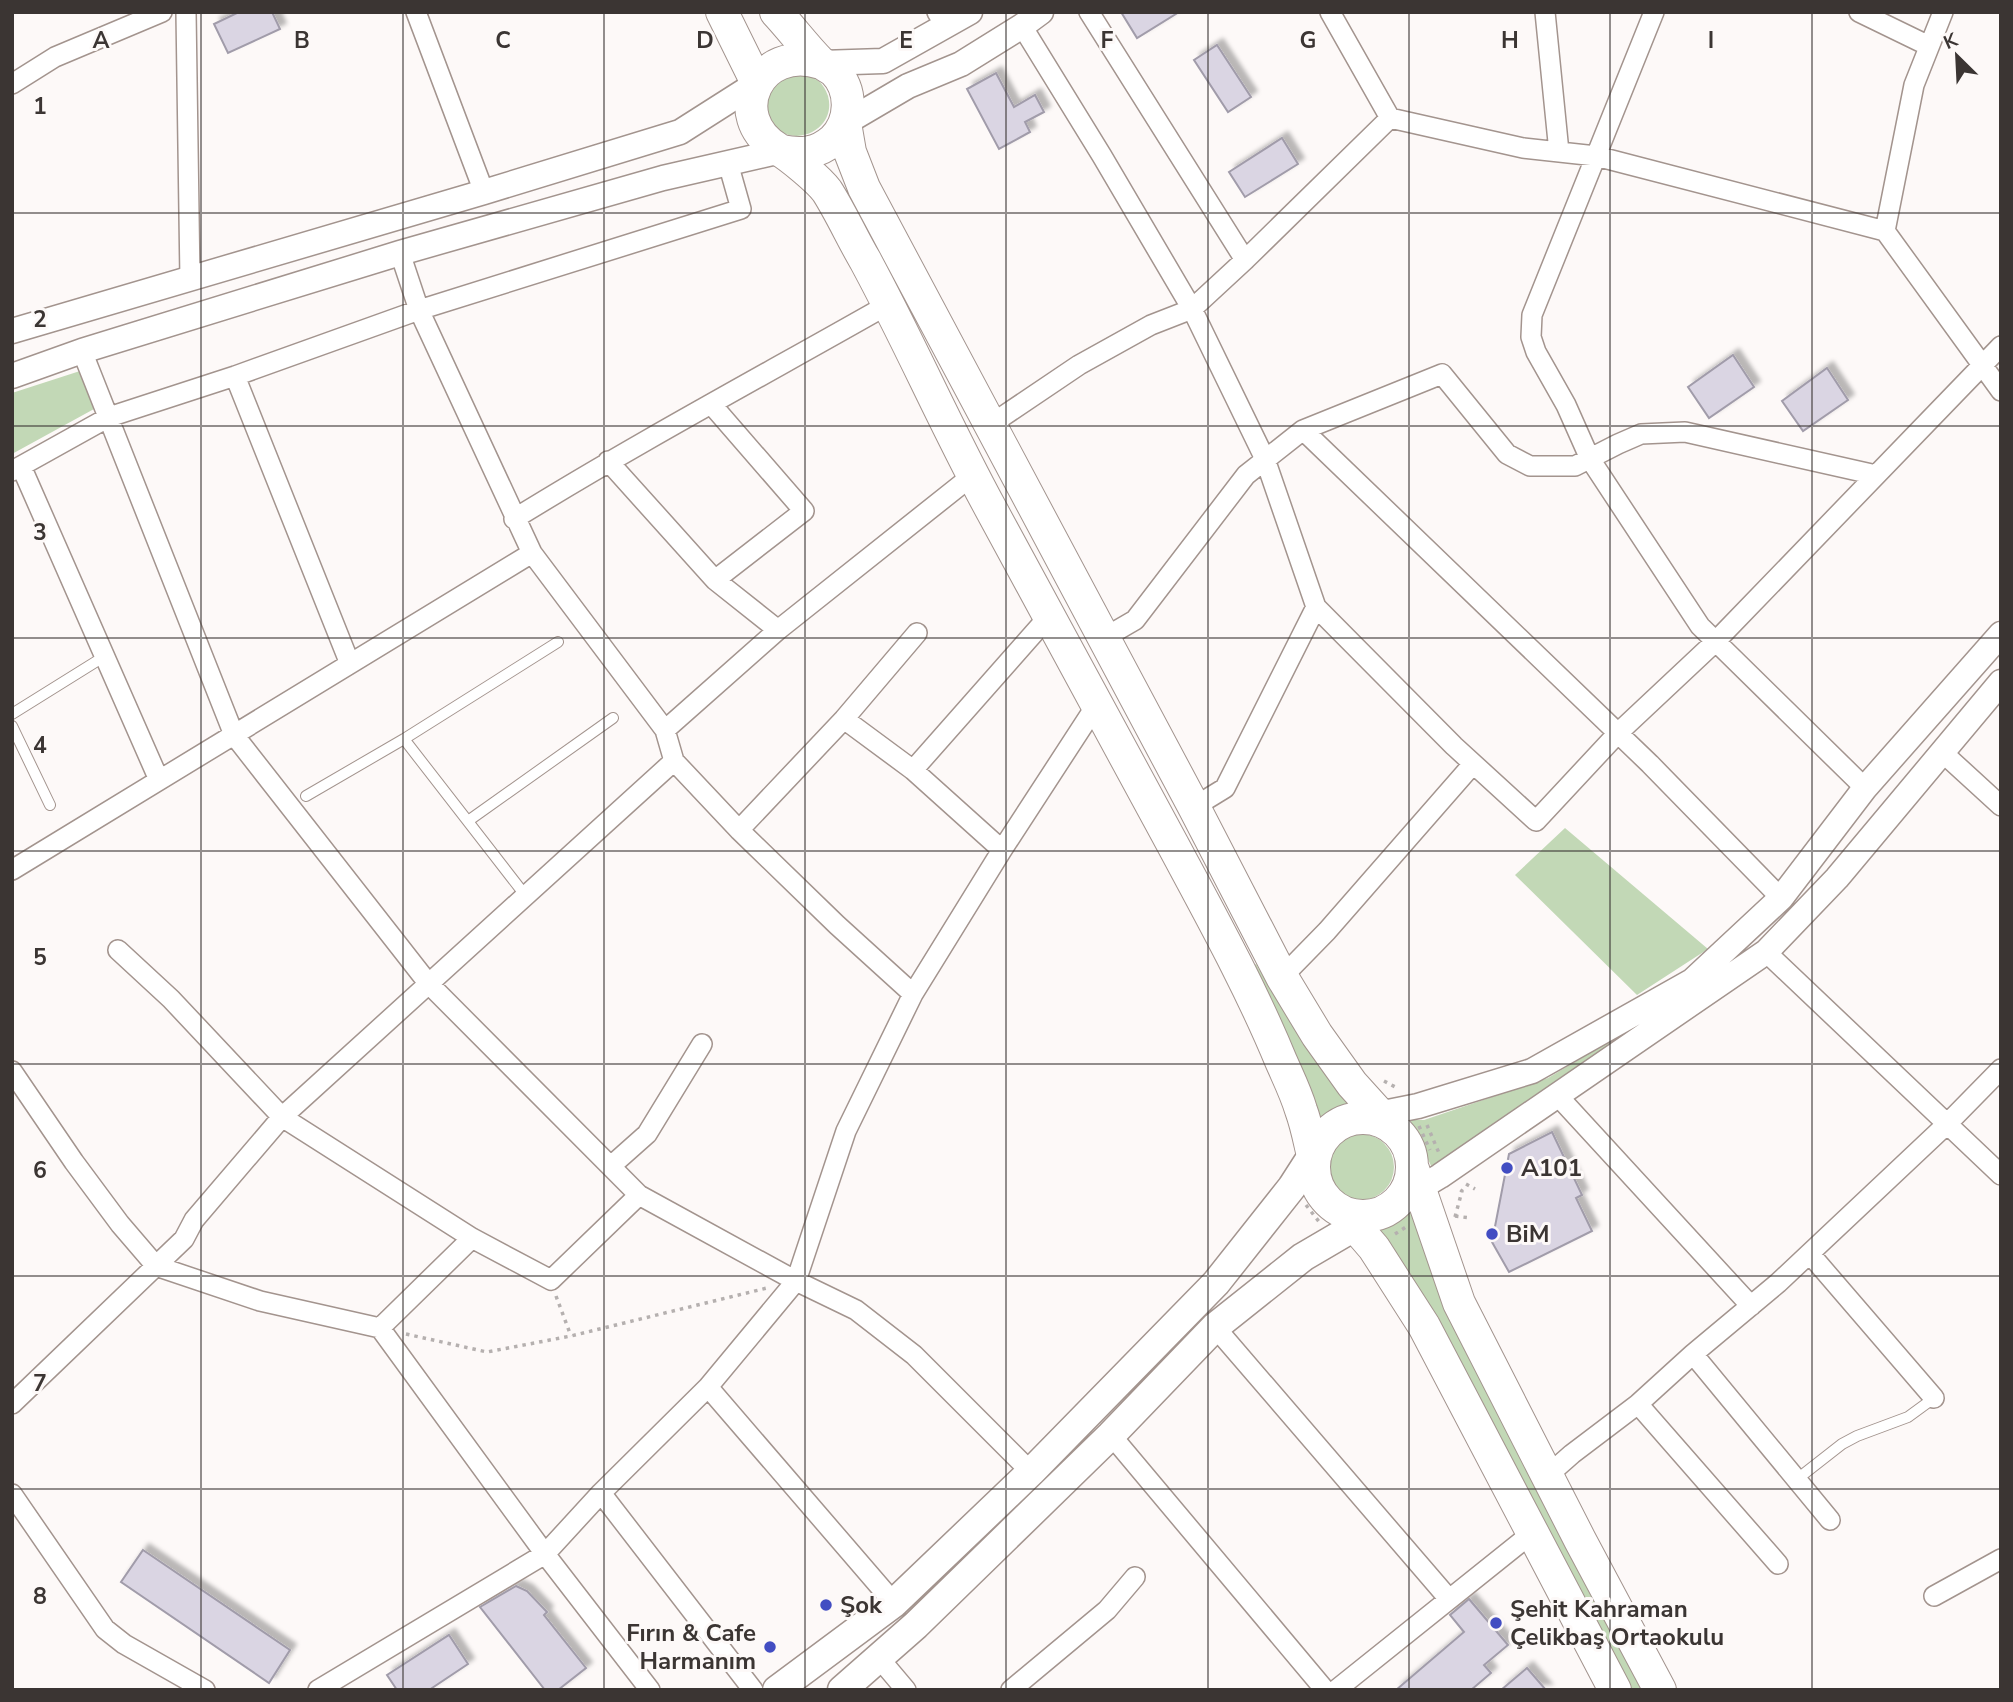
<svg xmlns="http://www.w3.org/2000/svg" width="2013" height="1702" font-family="'Nunito Sans',sans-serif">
<defs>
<filter id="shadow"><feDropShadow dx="6" dy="-6" stdDeviation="2" flood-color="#0004"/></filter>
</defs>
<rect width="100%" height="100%" fill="#fdf9f8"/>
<path fill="#c2d8b6" d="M794,72C801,74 810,75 815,79C822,82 826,90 828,96C839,137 774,155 767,108C764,88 779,82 794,72Z
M80,371L94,409L12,454V393Z
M1565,828L1708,949L1637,995L1515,875Z
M1256,964C1284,1014 1317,1062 1355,1105L1334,1111L1318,1125L1249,968Z
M1695,990L1432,1168L1410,1120H1424L1548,1078Z
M1328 1167a33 33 0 1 1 66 0a33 33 0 1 1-66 0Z
M1413,1209L1648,1690H1630L1373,1230L1394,1223Z"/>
<path fill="#dad5e3" stroke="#a19caa" stroke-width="2" filter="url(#shadow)" d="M239,12H272L280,29L228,53L214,24Z
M1121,12H1179L1137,38Z
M1217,45L1251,97L1228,112L1194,60Z
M996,73L1014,107L1035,95L1044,112L1025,122L1030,132L999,149L967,89Z
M1282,138L1298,164L1245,197L1229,172Z
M1733,355L1754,387L1709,418L1688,387Z
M1827,368L1848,400L1803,431L1782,401Z
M1552,1132L1582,1195L1576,1198L1592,1231L1509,1272L1492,1242L1509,1154Z
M143,1550L290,1650L269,1683L121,1582Z
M516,1586L527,1591L547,1612L544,1615L586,1668L558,1690H545L480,1607Z
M1469,1599L1508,1645L1484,1665L1491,1673L1471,1690H1396L1464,1632L1450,1615Z
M449,1635L468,1664L429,1690H397L387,1675Z
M1527,1668L1546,1690H1501Z"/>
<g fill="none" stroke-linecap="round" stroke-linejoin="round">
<g stroke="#a3948e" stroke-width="12">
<path id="service" d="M12,714L97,661
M12,726L50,805
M404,739L525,895
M306,796L404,739L558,642
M468,821L613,718
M1796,1480L1842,1444L1857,1436L1908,1417L1934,1398"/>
</g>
<g stroke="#a3948e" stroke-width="22">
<path id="minor" d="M186,12L190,280
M416,12L484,192
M937,12L946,27
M1089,12L1245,260
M1545,12L1559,152
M1654,12L1532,315L1531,337L1536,352L1566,405L1590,459L1700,626L1865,788
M1859,12L1929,46
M1943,12L1914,85L1885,231L2001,391
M1022,26L1102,156L1192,309L1265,459L1316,607
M12,84L55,57L162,12
M1390,118L1523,148L1596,156L1885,231
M400,253L419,310L532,553L665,730L674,761L739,830L837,925L913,994
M82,351L234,735L428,983L639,1195L796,1281L856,1310L914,1355L1031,1472
M235,376L350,664
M712,405L804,511L715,580
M990,425L1079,365L1151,325L1192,309L1245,260L1390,118L1330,12
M1303,430L1650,764L1781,898
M608,461L715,580L778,630
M21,466L159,780
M12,471L109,417L235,376L419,310L741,209L728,163
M514,519C637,443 764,375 889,304
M1104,638L1135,620L1246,475L1303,430L1442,374L1507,454L1530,466H1575L1618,444L1641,434L1685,432L1876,475
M844,719L913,770L1002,850
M665,730L778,630L973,475
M1942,752L2001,806
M913,770L1049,616
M1194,807L1225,788L1316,607L1454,746L1536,821L1618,733L1715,642L2001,346
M739,830L844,719L917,633
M12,870L532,553
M118,950L171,999L282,1117L472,1238L551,1280L639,1195
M1766,952L2001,1175
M1282,977L1327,931L1473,764
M12,1071L74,1162L120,1224L156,1266L260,1301L380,1328
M1557,1095L1751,1306
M611,1166L647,1134L702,1044
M472,1238L380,1328L545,1554L650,1690
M1810,1254L1934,1398
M1215,1327L1449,1599
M1693,1354L1830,1520
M708,1387L894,1603
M12,1404L184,1239L194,1220L282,1117L674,761
M1638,1404L1778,1564
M1111,1435L1325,1690
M1547,1476L1572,1454L1638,1404L1693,1354L1778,1283L1947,1124L2001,1069
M601,1493L753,1690
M12,1494L105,1629L124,1644L205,1690
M1934,1596L2001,1559
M879,1658L906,1690
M318,1690L545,1554L601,1493L708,1387L796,1281L846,1131L913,994L1002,850L1097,704
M1011,1690L1107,1610L1135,1577
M1336,1690L1532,1533"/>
</g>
<g stroke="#a3948e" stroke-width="27">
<path id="tertiary" d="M821,63L883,61L970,12
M845,123L908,86L961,64L1022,26L1041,12
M12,331L484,192L680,132L757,83
M12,376L82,351L400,253L663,178L781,151
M1358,1118L1418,1106L1532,1071L1692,981L1781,898L1865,788L2001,634
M1400,1200L1440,1176L1766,952L1837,878L2001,682"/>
</g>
<g stroke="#a3948e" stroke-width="31">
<path id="secondary" d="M777,1690L894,1603L1031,1472L1216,1283L1292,1187L1319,1145
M842,1690L916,1625L1111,1435L1215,1327L1303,1257L1373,1216"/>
</g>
<g stroke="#a3948e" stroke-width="34">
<path id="primary" d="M722,12L757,83
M776,12C791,28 805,47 820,62C824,65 830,68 834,71C853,90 852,122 833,140C817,154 801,155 781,151
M821,63C759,43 724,116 778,149C790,156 819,180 827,191C841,213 852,238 865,260C910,343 947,429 992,511C1052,623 1113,734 1173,845C1211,916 1250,986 1281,1061C1288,1077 1296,1093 1301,1110C1307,1126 1310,1144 1314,1160
M845,123L850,152L864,188L1194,807L1282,977L1317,1035L1352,1084L1390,1126
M1314 1167a49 49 0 1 1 98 0a49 49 0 1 1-98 0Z
M1413,1169L1459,1303L1580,1540L1660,1690
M1343,1212L1374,1248L1424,1326L1615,1690"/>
</g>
<path stroke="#b5b0af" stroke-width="3.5" stroke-dasharray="3.5 5" stroke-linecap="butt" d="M1384,1081L1399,1089
M1427,1125L1439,1153
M1419,1126L1430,1150
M1466,1184L1475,1189
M1306,1205L1320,1223
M1455,1216L1470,1218
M1455,1217L1462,1191L1459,1189
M1395,1234L1409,1225
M556,1296L571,1336
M406,1334L487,1352L571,1336L767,1288"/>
<use href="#service" stroke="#fff" stroke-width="10"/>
<use href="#minor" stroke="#fff" stroke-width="19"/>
<use href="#tertiary" stroke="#fff" stroke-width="24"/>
<use href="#secondary" stroke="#fff" stroke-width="28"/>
<use href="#primary" stroke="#fff" stroke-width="32"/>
</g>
<path fill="none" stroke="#3b3533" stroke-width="2" stroke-opacity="0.55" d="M201,12V1690M403,12V1690M604,12V1690M805,12V1690M1006,12V1690M1208,12V1690M1409,12V1690M1610,12V1690M1812,12V1690M12,213H2001M12,426H2001M12,638H2001M12,851H2001M12,1064H2001M12,1276H2001M12,1489H2001"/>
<g fill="#424dc2" stroke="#fdf9f8" stroke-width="2.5">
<circle cx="1507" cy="1168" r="7"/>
<circle cx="1492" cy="1234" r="7"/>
<circle cx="826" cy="1605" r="7"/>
<circle cx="1496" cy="1623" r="7"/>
<circle cx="770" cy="1647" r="7"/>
</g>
<g text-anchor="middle" stroke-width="6" stroke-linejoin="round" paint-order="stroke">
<g font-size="24" font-weight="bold" fill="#3b3533" stroke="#fdf9f8" text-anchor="start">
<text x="1521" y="1176">A101</text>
<text x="1506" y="1242">BiM</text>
<text x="840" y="1613">Şok</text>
<text x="1510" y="1617">Şehit Kahraman<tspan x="1510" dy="28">Çelikbaş Ortaokulu</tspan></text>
<text x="756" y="1641" text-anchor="end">Fırın &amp; Cafe<tspan x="756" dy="28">Harmanım</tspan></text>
</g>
</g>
<g font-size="23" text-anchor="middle" font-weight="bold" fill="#3b3533" stroke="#fdf9f8" stroke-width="6" stroke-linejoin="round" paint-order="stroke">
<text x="101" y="48">A</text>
<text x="302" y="48">B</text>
<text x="503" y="48">C</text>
<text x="705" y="48">D</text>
<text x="906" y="48">E</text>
<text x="1107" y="48">F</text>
<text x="1308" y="48">G</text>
<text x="1510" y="48">H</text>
<text x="1711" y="48">I</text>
<text x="40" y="114">1</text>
<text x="40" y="327">2</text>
<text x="40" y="540">3</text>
<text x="40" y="753">4</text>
<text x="40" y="965">5</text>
<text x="40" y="1178">6</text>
<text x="40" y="1391">7</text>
<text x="40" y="1604">8</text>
</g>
<rect width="2013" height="1702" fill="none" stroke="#3b3533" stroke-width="28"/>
<g transform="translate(1957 56) rotate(336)" stroke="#fdf9f8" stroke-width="5" paint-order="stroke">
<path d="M0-5L12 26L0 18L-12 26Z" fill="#3b3533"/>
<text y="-10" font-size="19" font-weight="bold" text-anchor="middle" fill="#3b3533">K</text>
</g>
</svg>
